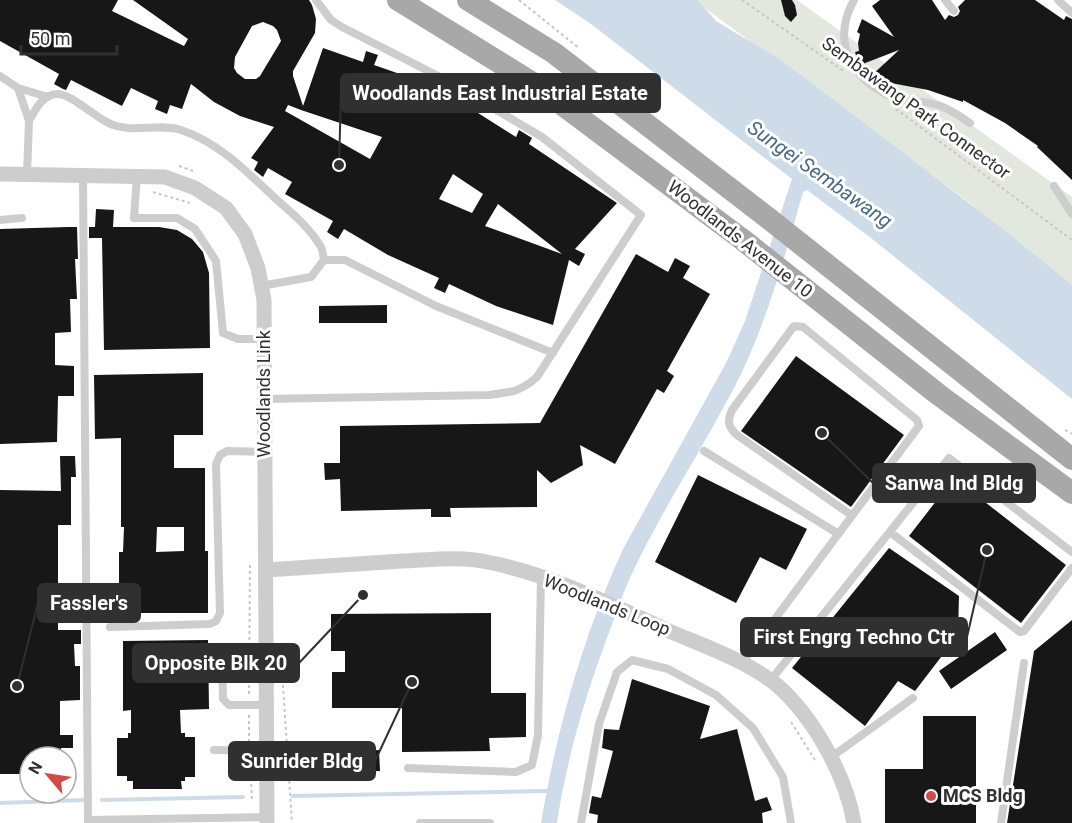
<svg xmlns="http://www.w3.org/2000/svg" width="1072" height="823" font-family="Roboto,sans-serif">
<rect width="100%" height="100%" fill="#fff"/>
<path fill="#e2e8dd" d="M694,0H797L1072,197V288L966,200Z"/>
<path fill="#cedce9" d="M555,0H698L716,21L778,58L817,87L999,226L1072,285V399L871,238L807,190L803,192C786,253 769,314 742,372C707,443 662,508 629,580C622,596 616,614 610,630C586,693 567,757 557,823H541C557,728 583,636 623,549L726,363L745,321L792,179L591,24Z"/>
<g fill="none" stroke-linecap="round" stroke-linejoin="round">
<path stroke="#cedce9" stroke-width="4" d="M293,796L546,791
M102,800L243,797
M0,803L83,800"/>
</g>
<path fill="#171717" fill-rule="evenodd" d="M0,0H118L112,11L184,46L188,39L133,0H309L312,5L316,19L315,33L293,71V76L303,106L323,48L363,62L366,51L378,55L374,65L397,73L425,88L430,78L443,85L438,95L478,113L516,137L519,130L532,138L529,144L617,203L575,249L585,254L579,266L569,260L553,325L496,306L449,284L445,293L434,288L439,278L388,255L344,229L338,239L327,232L333,221L285,194L292,182L268,168L263,177L254,170L258,162L251,158L274,127L240,116L214,102L191,84L182,109L170,105L167,114L155,109L158,101L131,88L122,106L71,80L66,90L63,89L54,84L59,74L0,41ZM263,22L273,26L277,30L281,41L260,76L256,79H245L237,73L234,68L235,57L252,26ZM288,105L301,110L382,137L370,159L285,111ZM453,174L483,194L472,213L439,199ZM498,204L562,254L485,226Z
M781,0H792L795,5L797,15L791,22L785,16Z
M880,0H932L945,20L949,15L954,17L958,15L960,11L958,7L965,0H1035L1064,20L1066,16L1072,19V180L1037,147L1038,146L1005,123L963,100V102L928,90L891,83L890,89L871,76L899,50L860,65L858,61L855,52L859,51L858,43L860,34L857,32L862,19L894,37L872,6Z
M96,209L114,210L113,227H159L177,230L192,239L203,252L209,273L210,348L104,350L102,238H89V227H95Z
M68,227H77L78,259H75L77,299H70L71,332L55,333V365L74,366V396H58L57,442L0,444V229Z
M636,254L668,272L675,258L690,266L683,278L710,294L667,371L674,376L664,393L657,389L615,464L580,445L583,465L551,483L537,470V507L450,508L451,517H431V509L341,511L340,479L325,480L324,463H340V426L540,423Z
M387,305V323H319V306Z
M796,356L904,435L851,507L741,431Z
M203,373V435H174V468H205V551H208V613H119V552H123L124,527H121V438L95,439L94,375ZM157,527H184V551L156,552Z
M60,456H75L76,477H71V525H58V630H81V644H74L75,666H80V700L60,701V735H73V748H61V757H30V774H0V490L61,491Z
M698,475L807,529L786,570L760,557L736,603L655,562Z
M954,478L1066,565L1021,623L909,536Z
M889,548L959,596L958,635L915,691L898,681L865,726L792,668Z
M491,613V693H526V737L489,738L490,751L402,752V708H332V672H345V651H331V614Z
M1072,620V823H1007L1034,651Z
M995,632L1007,650L951,689L939,671Z
M208,640L209,709L180,710L181,733H185V737H195V777H185V781H181L182,789H133V781H127V776H117V738H128V733H131V710L123,711V641Z
M632,679L710,706L700,739L737,729L755,801L767,797L772,810L762,813L763,823H597L598,815L589,813L592,796L601,798L613,751L602,748L604,729L619,730Z
M923,716H976V823H885V769H923Z
M379,750L380,771L312,774L311,753Z"/>
<g fill="none" stroke-linecap="round" stroke-linejoin="round">
<path stroke="#c7c7c7" stroke-width="2" stroke-dasharray="3 3" stroke-linecap="butt" d="M519,0L580,49
M742,0L845,72
M896,109L1072,240
M179,166L196,172
M153,192L190,203
M1065,430L1072,434
M281,655L292,823
M249,694L250,565
M249,715V742
M791,722L815,760
M250,760L252,802"/>
<path stroke="#cdcdcd" stroke-width="8" d="M854,0C832,39 849,77 888,95C903,102 922,100 938,105C950,109 960,116 970,123
M945,0L954,11
M1058,0L1072,13
M0,76L18,88L48,97
M18,88L29,121L27,174
M29,121C35,110 43,94 57,94C73,94 96,119 113,125C135,133 160,123 181,130C220,143 248,173 277,200C293,214 310,228 321,247C323,251 323,256 324,260L311,277L261,286
M83,175L88,823
M137,175L134,218H177L195,229L216,261L223,333L238,339H264
M1054,186L1072,214
M0,220L22,218
M324,260H345L436,306L553,353
M264,399L489,395C511,392 520,392 537,377L641,215L542,137L444,79L342,27L331,20L316,0
M704,451L837,533
M890,532L1020,632L1024,631L1072,568
M110,627L210,624L216,621L220,613L216,464L220,455L227,451L265,452
M222,656L223,699L229,705H266
M742,663L919,426L917,420L803,327L794,326L732,410C727,421 728,427 737,435L851,515
M770,681L949,458L1072,552
M214,750L267,751
M830,758L913,698
M408,768L516,772L532,765L538,735L541,577
M88,820L267,817
M420,823H490
M581,823L599,724L617,672L632,660L668,669L716,695L753,728L783,777L791,823
M1001,823L1024,663"/>
<path stroke="#cdcdcd" stroke-width="15" d="M0,174L165,177L195,188L226,208L245,234L258,268L264,300L267,823
M266,570C311,567 356,564 402,561C430,560 460,556 487,562C551,574 611,605 669,631C704,646 750,662 778,686C814,718 846,776 854,823"/>
<path stroke="#a8a8a8" stroke-width="22" d="M398,0L536,85L743,240L939,395L1072,493
M468,0L554,53L768,218L1072,459"/>
</g>
<circle fill="#d34946" stroke="#fff" stroke-width="2" cx="931" cy="796" r="6"/>
<g text-anchor="middle" stroke-width="6" stroke-linejoin="round" paint-order="stroke">
<g font-size="18" fill="#303030" stroke="#fff">
<text transform="translate(916 108) rotate(36)" y="6">Sembawang Park Connector</text>
<text transform="translate(740 239) rotate(38)" y="6">Woodlands Avenue 10</text>
<text transform="translate(264 394) rotate(-90)" y="6">Woodlands Link</text>
<text transform="translate(607 605) rotate(22)" y="6">Woodlands Loop</text>
</g>
<g font-size="18" font-weight="bold" fill="#303030" stroke="#fff" text-anchor="start">
<text x="943" y="802">MCS Bldg</text>
</g>
<g font-size="20" font-style="italic" fill="#46698a" stroke="#fff">
<text transform="translate(820 174) rotate(35)" y="7">Sungei Sembawang</text>
</g>
</g>
<path fill="none" stroke="#303030" stroke-width="2" d="M339 165L341 93M822 433L873 483M17 686L38 603M987 550L967 637M363 595L299 663M412 682L375 761"/>
<g fill="#303030" stroke="#fff" stroke-width="2">
<circle cx="339" cy="165" r="6"/>
<circle cx="822" cy="433" r="6"/>
<circle cx="17" cy="686" r="6"/>
<circle cx="987" cy="550" r="6"/>
<circle cx="363" cy="595" r="6"/>
<circle cx="412" cy="682" r="6"/>
</g>
<g fill="#303030" stroke="#303030" stroke-width="2">
<rect x="341" y="74" width="319" height="38" rx="6"/>
<rect x="873" y="464" width="162" height="38" rx="6"/>
<rect x="38" y="584" width="102" height="38" rx="6"/>
<rect x="741" y="618" width="226" height="38" rx="6"/>
<rect x="133" y="644" width="166" height="38" rx="6"/>
<rect x="229" y="742" width="146" height="38" rx="6"/>
</g>
<g font-size="20" text-anchor="middle" font-weight="bold" fill="#fff">
<text x="500" y="100">Woodlands East Industrial Estate</text>
<text x="954" y="490">Sanwa Ind Bldg</text>
<text x="89" y="610">Fassler's</text>
<text x="854" y="644">First Engrg Techno Ctr</text>
<text x="216" y="670">Opposite Blk 20</text>
<text x="302" y="768">Sunrider Bldg</text>
</g>
<g transform="translate(48 775) rotate(299)"><circle r="28" fill="#ffffff" stroke="#acacac" stroke-width="1.5"/>
<path d="M0-4.5L10 22L0 15L-10 22Z" fill="#d34946"/>
<text y="-9" font-size="16" font-weight="bold" text-anchor="middle" fill="#303030">N</text>
</g>
<path d="M21 45v9h96v-9" fill="none" stroke="#303030" stroke-width="3"/>
<text x="30" y="45" font-size="18" fill="#303030" stroke="#ffffff" stroke-width="4.5" paint-order="stroke">50 m</text>
</svg>
